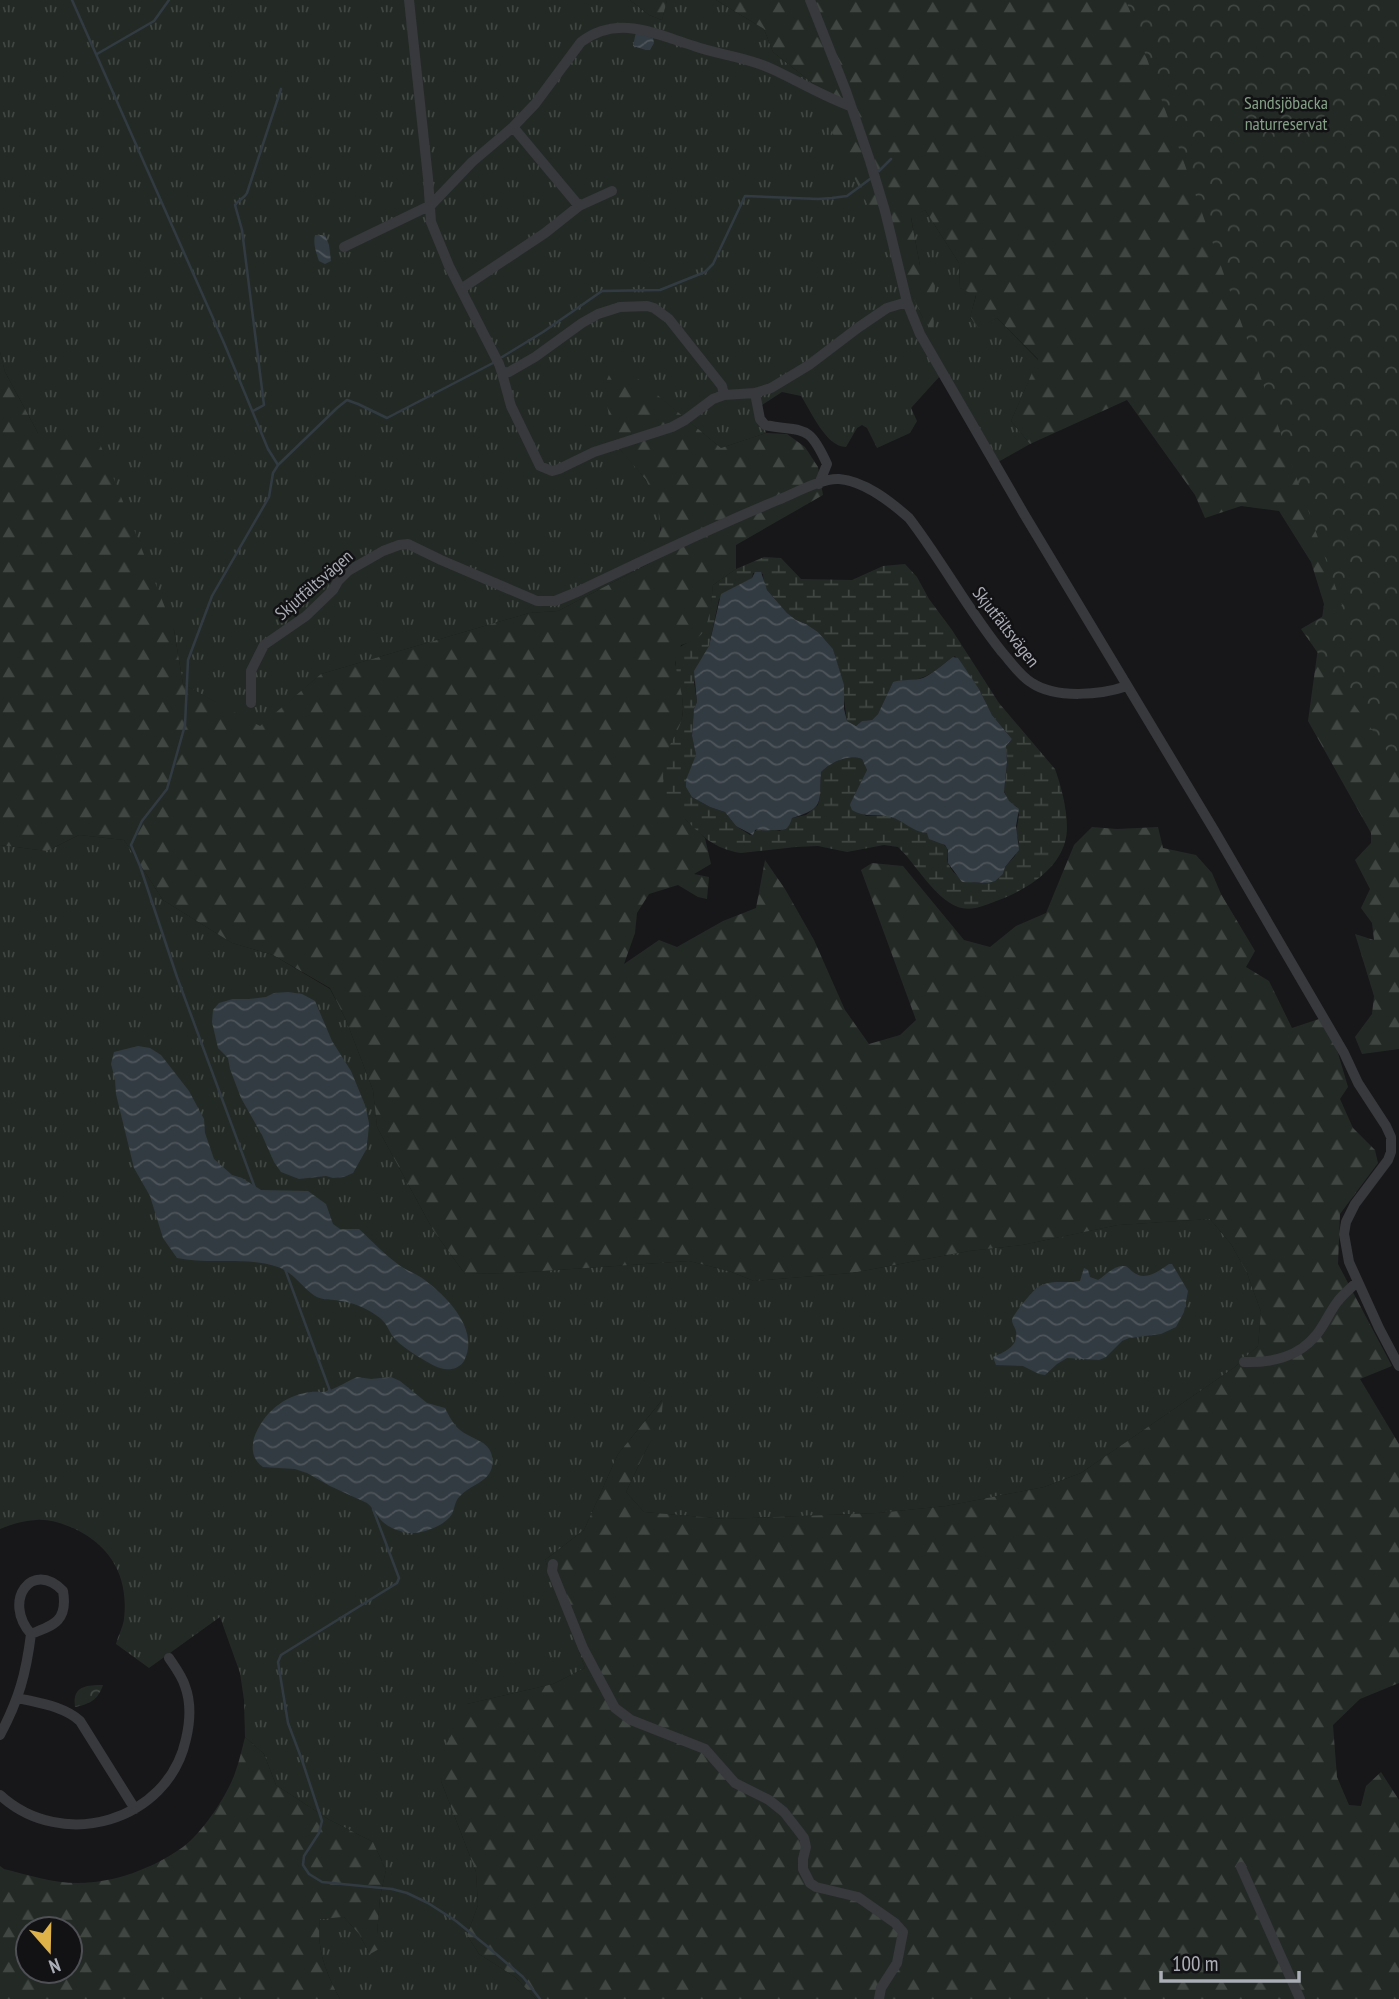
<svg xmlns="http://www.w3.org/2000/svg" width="1399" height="1999" font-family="'PT Sans Narrow',sans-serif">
<defs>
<pattern id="grass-tufts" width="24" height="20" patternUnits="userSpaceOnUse" patternTransform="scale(1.75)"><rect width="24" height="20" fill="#232a25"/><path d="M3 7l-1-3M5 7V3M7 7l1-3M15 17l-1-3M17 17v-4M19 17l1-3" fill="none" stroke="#404642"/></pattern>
<pattern id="forest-firs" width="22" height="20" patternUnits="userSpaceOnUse" patternTransform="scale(1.75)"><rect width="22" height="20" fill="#232a25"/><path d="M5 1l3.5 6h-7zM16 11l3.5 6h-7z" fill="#404642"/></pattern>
<pattern id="wetland-marsh" width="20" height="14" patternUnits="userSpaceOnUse" patternTransform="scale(1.75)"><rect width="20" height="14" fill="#232a25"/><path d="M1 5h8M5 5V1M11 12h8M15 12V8" fill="none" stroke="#404642"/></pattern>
<pattern id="park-crowns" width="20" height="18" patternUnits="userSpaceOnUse" patternTransform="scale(1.75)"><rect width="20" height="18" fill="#232a25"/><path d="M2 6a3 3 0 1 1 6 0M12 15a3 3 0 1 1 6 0" fill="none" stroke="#404642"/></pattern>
<pattern id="water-waves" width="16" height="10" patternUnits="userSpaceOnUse" patternTransform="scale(1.75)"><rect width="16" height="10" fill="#333b42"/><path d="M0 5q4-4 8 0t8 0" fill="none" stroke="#4e555b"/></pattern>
</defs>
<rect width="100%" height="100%" fill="#171719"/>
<path fill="url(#grass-tufts)" d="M0,0H630L649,15L662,20L667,0H716L764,29L773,52L830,97L898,265L923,318L920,266L911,217L925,210L959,263L960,288L976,295L970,318L978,327L997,318L1038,360L1011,421L1030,444L991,466L940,376L911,408L917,421L910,433L877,448L867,428L862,425L857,428L846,447C826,447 811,411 801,396L782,392L759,407L766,433L721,448L657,395L619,448C639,471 666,498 660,531C659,541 653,553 650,563L558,611L529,613L321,674L260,727L183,684L174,630L38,433L5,372L0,352Z
M79,835L124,840L163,900L232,943L273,955L330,989L346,1020L373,1090L377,1127L433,1230L465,1274L513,1273L689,1261L729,1271L754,1281L852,1273L969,1251L1022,1245L1118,1225L1210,1219L1231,1244L1247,1273L1261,1312L1258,1346L1235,1367L1081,1473L1044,1487L946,1506L878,1513L725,1519L644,1512L626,1492L646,1450L660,1424L662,1400L618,1454L584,1530L545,1560L585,1668L553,1684L467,1704L441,1781L476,1872L478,1905L467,1935L479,1954L515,1977L536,1999H340C326,1973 316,1949 320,1919L344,1917L359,1934L370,1954L377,1935L380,1897L386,1870L373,1842L328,1819L276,1785L264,1754L245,1737L244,1700L240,1673L220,1617L149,1668L116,1644C118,1636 123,1627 124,1619C129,1576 110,1545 73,1528C61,1523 49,1519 36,1520C23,1521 12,1524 0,1529V845L47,851Z"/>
<path fill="url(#forest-firs)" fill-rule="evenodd" d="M630,0H667L662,20L649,15Z
M716,0H1399V1049L1362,1054L1355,1037L1372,1014L1374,996L1355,934L1374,940L1372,923L1361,908L1370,889L1355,860L1371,843V833L1308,721L1324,604L1311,562L1279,511L1241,506L1205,518L1195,495L1127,400L1030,444L1011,421L1038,359L997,318L978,328L970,317L976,296L960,288L959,263L925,210L911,218L920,266L935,283L933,332L923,318L831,130L830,97L773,52L764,29Z
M0,352L5,372L38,433L98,439L174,630L183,684L260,726L321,674L529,613L558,611L650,563L661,529L658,505L646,480L619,448L610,422L604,387L611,370L625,368L721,448L766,433L787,434L805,447L818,467L823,495L736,545V569L713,585C711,600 712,622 702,635C697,640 688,643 681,645L675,663L682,689L683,709L681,725L672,741L685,819L705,838L711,864L694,874L709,877L707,899L698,897L678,885L649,894L637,913L635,933L624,964L659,940L677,947L723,921L756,908L765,860L785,889L814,940L845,1010L869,1044L900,1035L916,1020L861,870L872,863L903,866L964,940L990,947L1016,926L1046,913L1074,845L1092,827L1117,829L1158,827L1163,848L1196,855L1212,873L1221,894L1255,951L1246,967L1269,981L1292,1028L1322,1018L1338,1053L1348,1087L1340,1099L1353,1128L1375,1150L1378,1163L1340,1214L1338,1264L1392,1366L1360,1379L1399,1444V1683L1360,1699L1333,1725L1337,1777L1349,1805L1361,1806L1366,1786L1381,1772L1399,1800V1999H536L515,1977L479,1954L467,1935L478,1905L476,1872L441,1781L446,1745L467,1704L553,1684L585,1668L545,1560L584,1530L618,1454L663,1399L661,1424L646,1450L626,1492L644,1512L725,1519L878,1513L946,1506L1044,1487L1081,1473L1235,1367L1258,1346L1261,1312L1247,1273L1231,1244L1210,1219L1118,1225L1022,1245L969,1251L852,1273L754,1281L729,1271L689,1261L513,1273L465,1274L433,1230L377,1127L373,1090L346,1020L330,988L273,955L232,943L163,900L124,840L79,835L47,851L0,845Z
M245,1737L264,1754L276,1785L328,1819L373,1842L386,1870L380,1897L377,1935L379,1949L370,1954L359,1934L344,1917L320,1919C316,1949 326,1973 340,1999H0V1866L4,1869C28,1875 53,1883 78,1883C114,1883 154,1868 183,1847C202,1833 227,1796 235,1773C239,1762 242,1749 245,1737ZM28,1929H70V1971H28Z"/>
<path fill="url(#wetland-marsh)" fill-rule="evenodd" d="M764,557L781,558L801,579L852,580L883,566L905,564L917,577L929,599L952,630L999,703L1055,769C1062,788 1071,823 1065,842C1057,871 1025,890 999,900C985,905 972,912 958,907C934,898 916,864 898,847L884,845L847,852L818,846L796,847L741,853C714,849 702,836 683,817C679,812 672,807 669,801C662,790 662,772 665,759C669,741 683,728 683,709C684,692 673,669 676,655C678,641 696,644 703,632C711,618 711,601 713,585L736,569ZM753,573L763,574L764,584L767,590L787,613L796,620L806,624L818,632L833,649L841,677L847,721L856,726L862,721L872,720L878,714L893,682C903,679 912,682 921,678C934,674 943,663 955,656L979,689L992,715L1012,739L1006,746L1007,763L1004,791L1009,802L1017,807L1019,815L1016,833L1019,842L1015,856L1005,867L1003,874C999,876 993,881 988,882C973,886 954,879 948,863C946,858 950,852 946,847C940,838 899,818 888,816C881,815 874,815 866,816L851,802L867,770L862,759C848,754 831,762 821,772L820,797L818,805L806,815L792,818L780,831C772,828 766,833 758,829L750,835L736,826L725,812L710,807L692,797L693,766L696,755L692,736L694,709L697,702L694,682L709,646L719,599L752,578Z"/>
<path fill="url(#park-crowns)" d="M1126,0H1399V768L1301,629L1342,605Z
M103,1685C98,1700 90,1704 75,1707C72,1686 86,1685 103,1685Z"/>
<path fill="url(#water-waves)" d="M636,32L653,38L654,43L650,50H646L633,46Z
M315,235H325L329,245L331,261L325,264L319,261C316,252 313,244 315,235Z
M755,572H761L767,590L787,613L796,620L806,624L818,632L833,649L844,685V709L847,721L856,726L862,721L872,720L878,714L893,682C903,679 913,681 923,678C934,673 943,664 953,657L958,658L979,689L992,715L1012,739L1006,746L1007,762L1004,792L1009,801L1019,809L1016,826L1019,850L1005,867L1003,874L995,881L988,883L962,882L948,863V850L945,845L929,839L927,833C913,832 904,821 891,817C877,813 865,818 852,810L850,805L851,802L867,770L862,759C848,754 831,762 821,772C819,803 825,808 792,818C788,830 786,830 775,830C767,830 766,832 758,829L755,830L753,835L736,826L725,812L710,807L692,797L686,787V780L696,755L692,736L694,709L697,702L694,671L709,646L721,594L752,578Z
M288,992L302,994L315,1001L332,1041L351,1071L365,1105L369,1123L368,1136L366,1150L353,1173L344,1177L333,1178L326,1176L299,1179L281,1172L274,1162L262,1135L241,1098L230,1069L228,1058L218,1048L212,1022L213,1010L219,1003L233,999H249L266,997L274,993Z
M138,1046L150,1048L161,1055L189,1091L204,1119L205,1133L214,1159L232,1175L242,1178L261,1190L308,1191L326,1204L333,1224L340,1229H359C372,1241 384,1254 399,1265C407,1271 418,1274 426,1281C448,1298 480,1330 464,1361C459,1369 449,1371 440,1368C430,1365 402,1347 395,1339C389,1333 388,1324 380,1318C368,1309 356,1303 341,1301C333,1299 323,1301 315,1296C302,1287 294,1273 278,1267C245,1256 210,1265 177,1258L163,1238L150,1196L134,1168L116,1094L115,1079L111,1064L114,1052Z
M1169,1264H1172L1188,1291L1184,1312L1176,1327L1161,1334L1129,1338L1122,1341L1106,1357L1099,1360L1067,1358L1057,1364L1045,1375L1039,1374L1023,1366L996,1365L993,1357C1005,1352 1019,1346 1016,1331C1015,1327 1012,1324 1012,1320C1012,1316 1033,1290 1038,1287C1052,1279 1066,1284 1080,1281L1084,1268L1088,1270L1090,1277L1098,1280C1105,1276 1113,1266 1123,1266C1128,1266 1129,1269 1133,1272C1145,1282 1159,1271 1169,1264Z
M357,1377L371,1379L391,1377L400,1381L427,1403L445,1408C449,1416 453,1424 460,1430C470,1439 489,1440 492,1456C496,1481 474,1482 461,1495C455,1500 455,1507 452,1514C445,1526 422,1534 409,1533C396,1531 384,1526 377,1515C373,1510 372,1507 367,1503L330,1486L307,1473L295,1469L263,1467C253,1460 251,1450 254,1438C263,1413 284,1395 311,1392C316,1391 321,1393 327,1391C338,1388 347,1381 357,1377Z"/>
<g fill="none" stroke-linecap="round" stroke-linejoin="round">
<path stroke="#333b42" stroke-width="2.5" d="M72,0L224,343L268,449L278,465L273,473L269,497L212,596L188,660L185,725L167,789L142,821L131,845L140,866L177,977L255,1188
M97,54L154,21L169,0
M879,171L891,159
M502,357L543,332L602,291L660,290L705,272L713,264L745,196L818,199L832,198L847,196L870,179
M253,411L264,405L242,230L235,205C239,199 244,199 247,193L281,89
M278,465L337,408L347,400L358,404L387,418L493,363
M285,1269L330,1391
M373,1509L399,1578L397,1583L281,1655L278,1662L288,1723L302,1760L322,1821L319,1833L304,1856L303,1865L309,1874L322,1882L392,1889L407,1893L428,1903L456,1921L488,1947L523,1977L540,1999"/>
<path stroke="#38393d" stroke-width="10" d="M409,0L428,178L431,222L449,266L499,364L502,373
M810,0L846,91L870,161L885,211L907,302L920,334L1024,514L1214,830L1344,1053L1358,1083L1386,1126L1391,1137V1152L1388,1160L1355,1204L1346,1222L1344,1234L1349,1262L1379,1328L1399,1366
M513,127L579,206
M344,247L431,205L472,162L513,127L535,104L581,42C618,14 655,34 694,46C719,55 747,57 772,69C798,81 823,96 850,106
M461,289L545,233L579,206L612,191
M755,393L760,419L765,425C804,433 808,422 827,464L819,484
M724,395L722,386L669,319L654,308L647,306L620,307L598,314L582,323L535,357L509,372L502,373L511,406L540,466L552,471L559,469L594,452L672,427L685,420L713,399L724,395L755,393L771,388L809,365L859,327L887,308L907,302
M251,703V671L264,645L306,616L333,590L338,581L348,571L383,551L399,545L408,544L441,560L537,601H555L577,592C644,560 710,528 778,500C795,493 822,478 839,479C865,481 891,502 909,518C942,561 968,610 1002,652C1011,662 1020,676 1032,683C1056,699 1101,695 1127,686
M1244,1362C1273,1363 1299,1357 1317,1334C1325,1324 1330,1311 1338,1301C1343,1294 1351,1288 1357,1282
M553,1564L552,1571L583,1648L615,1708L631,1720L705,1749L735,1783L769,1800L784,1812L798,1830L804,1838L806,1847L803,1859V1869L810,1883L816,1887L858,1897L895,1923L903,1932L897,1963L881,1988L879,1999
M18,1698C38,1703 64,1706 80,1721L135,1809
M0,1735C19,1699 26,1674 31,1634C2,1601 32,1559 63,1591C68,1620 55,1625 31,1634
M0,1795C62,1852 168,1822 186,1739C190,1722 191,1702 185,1686C182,1676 175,1667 169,1658
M1241,1867L1300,1999"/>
</g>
<g text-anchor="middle" stroke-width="5" stroke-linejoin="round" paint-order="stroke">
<g font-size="18" fill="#84a086" stroke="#121214">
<text x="1286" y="109">Sandsjöbacka<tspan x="1286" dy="21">naturreservat</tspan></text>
</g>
<g font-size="18" fill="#abaeb7" stroke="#121214">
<text transform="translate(314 585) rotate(-41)" y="6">Skjutfältsvägen</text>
<text transform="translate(1006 627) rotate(52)" y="6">Skjutfältsvägen</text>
</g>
</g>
<g transform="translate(49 1950) rotate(160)"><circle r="33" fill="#121214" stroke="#4f5055" stroke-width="2"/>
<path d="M0-5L12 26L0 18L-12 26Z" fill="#dfb149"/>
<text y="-10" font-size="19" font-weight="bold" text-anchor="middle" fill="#abaeb7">N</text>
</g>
<path d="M1161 1971v10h138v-10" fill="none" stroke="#abaeb7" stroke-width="3.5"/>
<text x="1172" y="1971" font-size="21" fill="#abaeb7" stroke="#121214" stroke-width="5" paint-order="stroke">100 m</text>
</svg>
